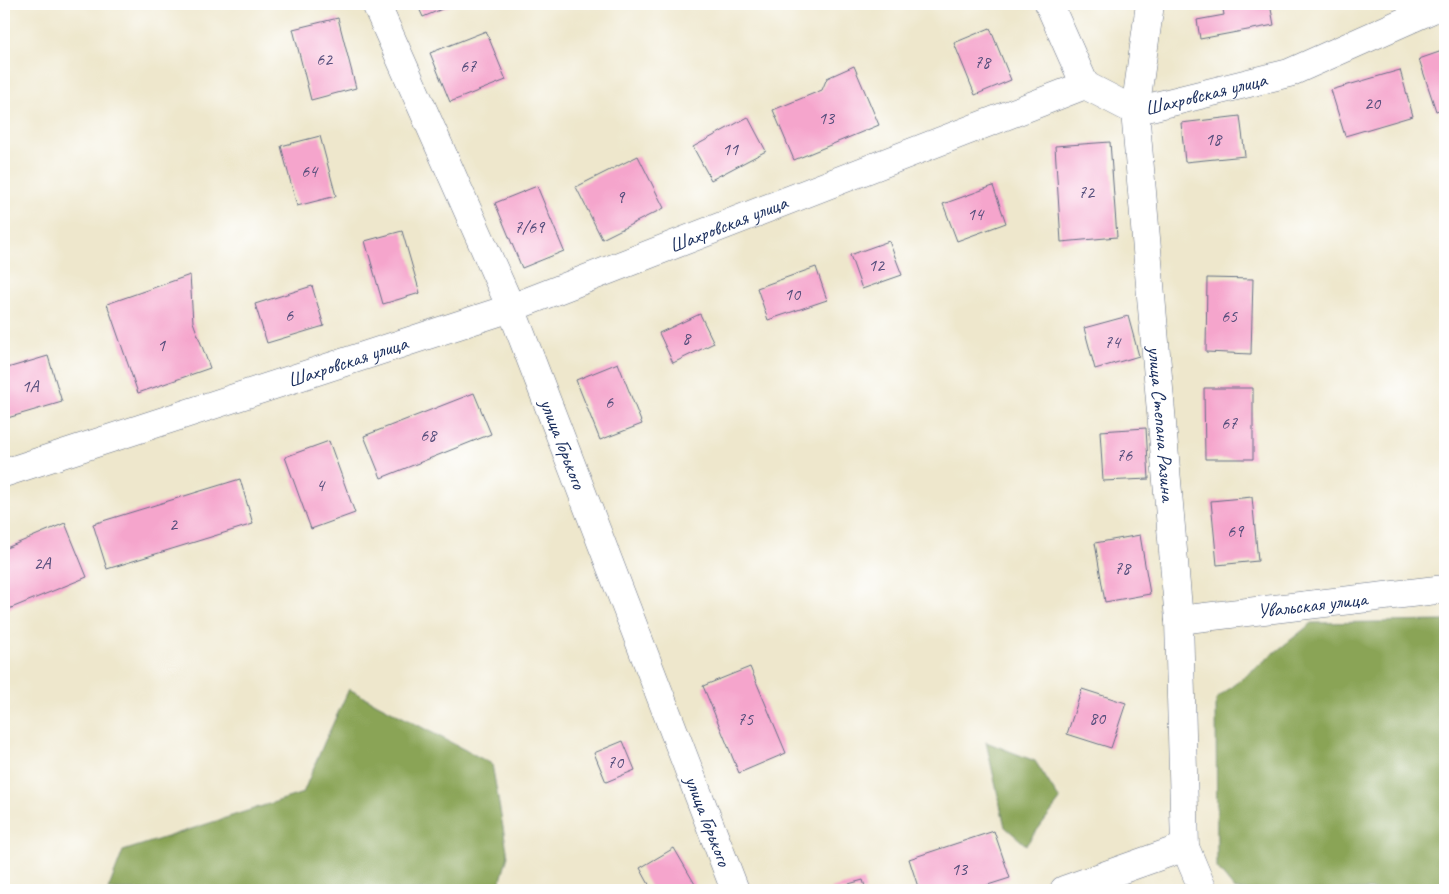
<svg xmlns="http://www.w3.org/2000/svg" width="1449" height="894" font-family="Caveat,sans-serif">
<rect width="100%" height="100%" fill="#fff"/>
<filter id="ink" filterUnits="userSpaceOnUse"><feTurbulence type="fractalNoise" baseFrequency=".02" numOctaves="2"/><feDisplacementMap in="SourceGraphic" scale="10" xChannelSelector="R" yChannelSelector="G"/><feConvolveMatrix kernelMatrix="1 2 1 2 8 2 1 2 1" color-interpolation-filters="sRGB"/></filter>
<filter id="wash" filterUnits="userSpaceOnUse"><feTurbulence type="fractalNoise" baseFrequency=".0096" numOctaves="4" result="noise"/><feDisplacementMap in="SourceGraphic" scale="20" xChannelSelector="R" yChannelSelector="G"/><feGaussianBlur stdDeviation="1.12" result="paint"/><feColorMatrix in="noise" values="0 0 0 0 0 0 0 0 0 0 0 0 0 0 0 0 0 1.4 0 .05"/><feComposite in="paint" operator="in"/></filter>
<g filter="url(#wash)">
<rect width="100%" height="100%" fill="#eee7cc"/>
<path fill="#8aa456" stroke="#526a5a" d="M1445,621V890H1235L1217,868L1216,699L1312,623Z
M349,689L492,764L508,856L498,890H108L123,851L303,793L324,743Z
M986,742L1035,761L1060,800L1026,845L1005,827Z"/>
<g id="blocks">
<path fill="#f5a5cc" d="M417,4H454L423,17Z
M1222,4H1270L1274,25L1200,39L1197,20L1224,15Z
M338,18L356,88L311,100L293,29Z
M990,28L1011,80L975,95L954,43Z
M486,31L506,80L450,102L430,53Z
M1445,50V108L1436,111L1419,59Z
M854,66L879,125L794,160L773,110L822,90L827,78Z
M1400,70L1413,116L1345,136L1331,90Z
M1240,116L1245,156L1185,162L1181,123Z
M748,117L766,151L711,180L693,147Z
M320,136L336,196L297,206L281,146Z
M1110,142L1117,237L1061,242L1055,146Z
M638,156L664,208L602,239L576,187Z
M537,186L564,251L522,268L495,203Z
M993,186L1006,223L957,241L943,204Z
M402,231L420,293L383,304L365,241Z
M889,241L902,275L862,289L850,255Z
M816,267L827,300L768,320L757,288Z
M190,275L193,322L210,368L138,393L107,304Z
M1207,278L1253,279L1251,354L1206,352Z
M312,286L324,326L267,343L255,304Z
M700,314L714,343L673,363L659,333Z
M1128,316L1139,356L1095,369L1084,328Z
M48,356L62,402L4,419V369Z
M618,363L642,424L600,440L576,380Z
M1204,388H1253V459H1205Z
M474,393L491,434L381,478L364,436Z
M1146,428L1149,479L1103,481L1100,431Z
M329,441L355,513L311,529L285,457Z
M240,479L253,524L107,569L93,524Z
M1252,497L1258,561L1217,565L1211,501Z
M65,523L87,577L4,611V549Z
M1140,535L1150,594L1105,602L1095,543Z
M750,667L786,753L739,773L703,686Z
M1082,689L1126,703L1111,748L1067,734Z
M623,741L635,770L606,782L594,753Z
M994,831L1010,878L972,890H919L909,859Z
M674,848L696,886L687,890H652L640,868Z
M863,880L866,890H827Z"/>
</g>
</g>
<g filter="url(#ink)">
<use href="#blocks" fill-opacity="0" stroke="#656f84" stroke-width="1"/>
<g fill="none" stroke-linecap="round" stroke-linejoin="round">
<g stroke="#656f84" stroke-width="29">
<g id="street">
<path id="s1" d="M376,4L511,308L735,890"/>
<path d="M1049,4L1085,85"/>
<path id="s2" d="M1150,4L1135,111L1179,620L1185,847L1203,890"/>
<path id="s3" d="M4,473L511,308L1085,85L1135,111L1289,73L1444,4"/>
<path id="s4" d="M1179,620L1445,589"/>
<path d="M1064,890L1185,847"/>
</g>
</g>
<use href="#street" stroke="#fff" stroke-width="28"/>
</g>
</g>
<g text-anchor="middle" stroke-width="4.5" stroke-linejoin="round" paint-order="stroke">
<g font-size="18" fill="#524c7a">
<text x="324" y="65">62</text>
<text x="982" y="68">78</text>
<text x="468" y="72">67</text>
<text x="1372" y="109">20</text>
<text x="826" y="124">13</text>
<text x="1213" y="145">18</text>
<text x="730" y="155">11</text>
<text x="309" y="177">64</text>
<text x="1086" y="198">72</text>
<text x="620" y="203">9</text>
<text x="975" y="220">14</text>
<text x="529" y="233">7/69</text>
<text x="876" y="271">12</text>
<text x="792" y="300">10</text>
<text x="289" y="321">6</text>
<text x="1229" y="322">65</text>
<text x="686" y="344">8</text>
<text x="1112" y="348">74</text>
<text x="161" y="351">1</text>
<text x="30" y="392">1А</text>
<text x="609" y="408">6</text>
<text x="1229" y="429">67</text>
<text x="428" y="441">68</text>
<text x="1124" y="461">76</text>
<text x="320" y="491">4</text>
<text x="173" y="530">2</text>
<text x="1235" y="537">69</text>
<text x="42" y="569">2А</text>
<text x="1122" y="574">78</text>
<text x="1097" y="724">80</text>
<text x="745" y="725">75</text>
<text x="615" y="768">70</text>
<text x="959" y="875">13</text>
</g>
<g font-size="20" fill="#1b2f5e" stroke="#fff">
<text dy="7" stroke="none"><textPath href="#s3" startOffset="1278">Шахровская улица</textPath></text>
<text dy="7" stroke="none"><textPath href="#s3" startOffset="766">Шахровская улица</textPath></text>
<text dy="7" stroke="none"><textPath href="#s3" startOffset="361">Шахровская улица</textPath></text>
<text dy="7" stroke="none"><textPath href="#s2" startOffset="422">улица Степана Разина</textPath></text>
<text dy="7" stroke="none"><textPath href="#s1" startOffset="478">улица Горького</textPath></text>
<text dy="7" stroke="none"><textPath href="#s4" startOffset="134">Увальская улица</textPath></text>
<text dy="7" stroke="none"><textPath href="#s1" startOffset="882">улица Горького</textPath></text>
</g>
</g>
<rect width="1449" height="894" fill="none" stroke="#fff" stroke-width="20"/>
</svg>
